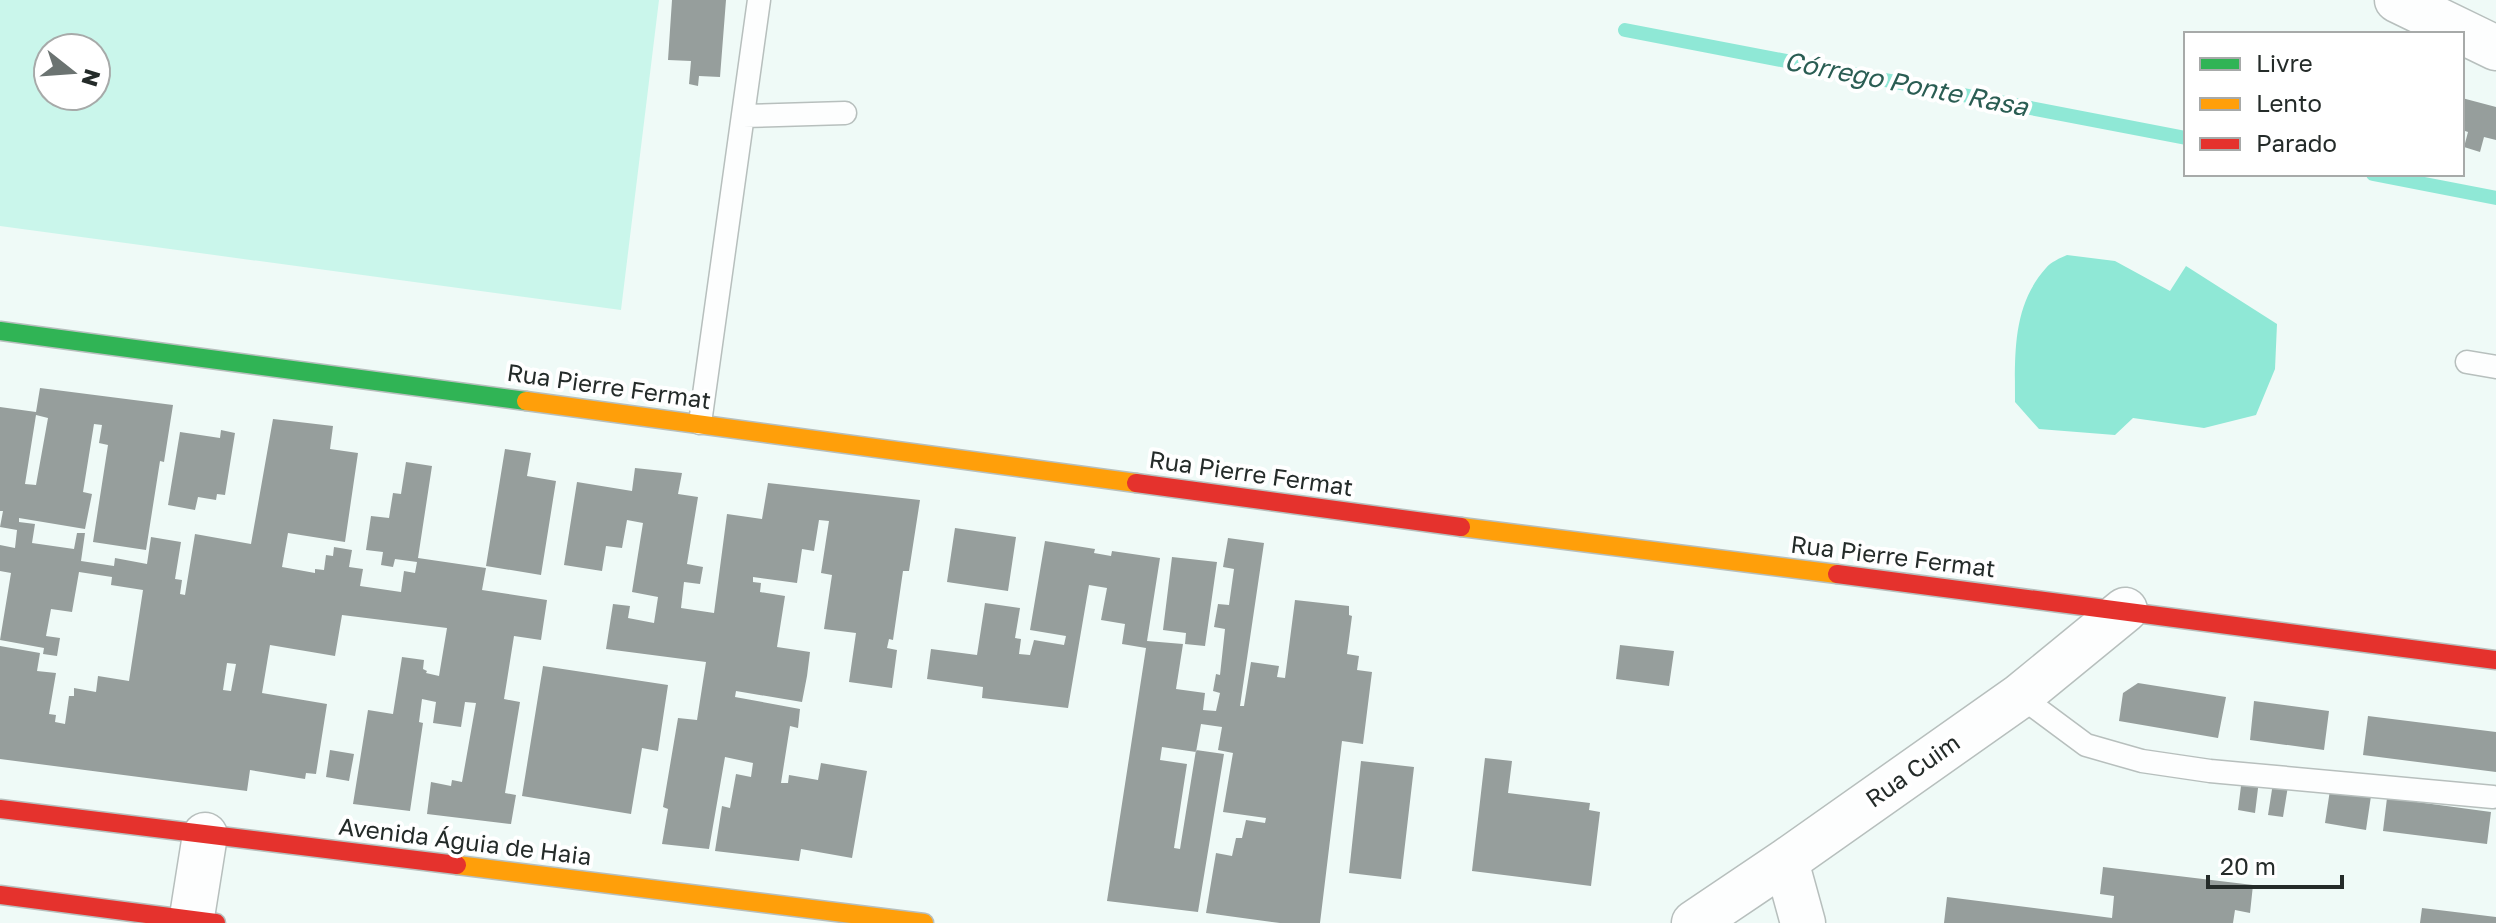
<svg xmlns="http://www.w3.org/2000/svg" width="2496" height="923" font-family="'Golos Text',sans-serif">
<rect width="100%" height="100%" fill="#effaf7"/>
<path fill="#caf6eb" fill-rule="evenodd" d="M0,0H659L621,310L0,226ZM48,48H96V96H48Z"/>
<path fill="#8fe8d6" d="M2067,255L2115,261L2170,291L2186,266L2277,324L2275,369L2256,415L2204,428L2133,418L2115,435L2039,429L2015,402C2015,354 2012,306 2046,268C2051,262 2060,258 2067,255Z"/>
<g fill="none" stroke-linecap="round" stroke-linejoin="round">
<path stroke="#8fe8d6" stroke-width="14" d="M1625,30L2186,138
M2373,174L2496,198"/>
</g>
<path fill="#969e9c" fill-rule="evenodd" d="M672,0H726L720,77L699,76L698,86L689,84L691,61L668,60Z
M2462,98L2496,107V140L2484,137L2480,152L2464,147L2468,132L2462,130Z
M40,388L173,405L164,462L160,461L146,550L93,542L108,445L99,443L102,425L94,424L83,492L92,494L85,529L19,518V522L35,524L32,543L74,549L77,533H85L81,561L114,566L115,558L147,564L151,537L181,542L175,579L182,580L180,594L185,595L195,534L251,544L273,419L333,426L330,449L358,453L345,542L288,533L282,567L315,573V569L324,570L326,555L333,556L334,547L352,550L349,567L363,569L360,586L401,592L404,571L415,573L417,562L395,559L393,567L381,565L383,552L366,550L371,516L389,518L393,493L401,494L406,462L432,466L418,558L486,568L482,590L547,600L541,640L514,636L504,699L520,702L505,793L516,795L511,824L427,814L431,782L451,786L452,780L462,782L476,703L465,702L461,727L433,723L436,702L422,699L419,722L423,723L410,811L353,804L368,710L393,714L402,657L424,660L423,669L427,671L426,673L439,676L447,628L342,615L335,656L270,645L262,693L327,704L316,774L306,773L305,779L250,770L247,791L0,759V646L40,653L37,671L56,673L49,714L56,715L55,722L65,724L69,696H74V688L96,692L98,676L129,681L143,590L111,585L112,577L79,572L72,612L51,609L46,636L60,638L57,656L43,654L44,648L0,640L11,573L0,571V545L15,548L17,530L0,527L3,511H0V407L36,412ZM36,415L48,418L36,485L25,484ZM227,663L236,664L231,691L223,690Z
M221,430L235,433L225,495L217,494L216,500L198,497L195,510L168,505L180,432L220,438Z
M505,449L531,453L527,476L556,481L541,575L486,566Z
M635,468L682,473L678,494L698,497L687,564L703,567L700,584L684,582L681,608L714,613L727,514L762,519L768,483L920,500L909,571H903L893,640L889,639L887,648L897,650L892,688L849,682L856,633L824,629L832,575L821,573L829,521L819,520L814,551L802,549L797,583L753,577V582L761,583L760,592L785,596L777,647L810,652L807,676L802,702L736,691L735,697L800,709L798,728L790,726L781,783H788L789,775L818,780L821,763L867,771L852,858L801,849L799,861L715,851L722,806L730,808L736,774L751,777L753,763L725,757L709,849L662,844L668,809L663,807L678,718L697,720L706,662L606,649L613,604L630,606L628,618L654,623L658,597L632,592L643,523L627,520L622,548L606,546L602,571L564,565L577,482L632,491Z
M955,528L1016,537L1008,591L947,582Z
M1228,538L1264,543L1240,706H1244L1251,662L1279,666L1277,677L1285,678L1295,600L1349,606V615L1352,616L1347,654L1359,656L1357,670L1372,672L1363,744L1342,741L1320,923H1280L1206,913L1216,853L1232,856L1236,838H1242L1246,820L1265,823L1266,818L1223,812L1233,753L1218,750L1222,727L1201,724L1196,752L1162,747L1160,760L1187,764L1174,848L1180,849L1196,750L1224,754L1198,912L1107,901L1146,648L1122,644L1125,624L1101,620L1107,588L1089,585L1068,708L982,698L983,687L927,679L931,649L977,655L985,603L1020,608L1015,638L1021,639L1019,654L1030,655L1034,640L1064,645L1066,636L1030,630L1045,541L1095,549L1094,553L1111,556L1112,551L1160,558L1147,641L1183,644L1176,689L1205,693L1203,710L1216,711L1220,693L1213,691L1216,674L1220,675L1225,629L1214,627L1218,604L1229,605L1234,569L1223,567Z
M1172,557L1217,562L1205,646L1185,644L1186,633L1163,630Z
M1620,645L1674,651L1669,686L1616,679Z
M543,666L668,685L658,751L642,748L631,814L522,796Z
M2138,683L2226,697L2218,738L2119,721L2123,693Z
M2254,701L2329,711L2324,750L2250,740Z
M2368,716L2496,732V772L2363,755Z
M330,750L354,754L349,781L326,777Z
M1485,758L1512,761L1508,793L1590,803L1589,810L1600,812L1591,886L1472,871Z
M1361,761L1414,767L1401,879L1349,873Z
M2242,778L2259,780L2255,813L2238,810Z
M2273,783L2288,786L2283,817L2268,815Z
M2330,790L2371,796L2366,830L2325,823Z
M2387,798L2491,812L2487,844L2383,831Z
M2103,867L2253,885L2250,913L2235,910L2233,923H1944L1947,897L2112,918L2114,896L2100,894Z
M2422,908L2496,917V923H2420Z"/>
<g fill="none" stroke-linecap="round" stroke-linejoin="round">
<g stroke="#b7bfbd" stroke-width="25">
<path id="lane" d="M743,116L845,113
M2467,362L2496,367
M700,423L759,0
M2020,696L2086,745L2142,761L2210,771L2493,797"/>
</g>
<g stroke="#b7bfbd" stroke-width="47">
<path id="street" d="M2397,0L2496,48
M1786,861L1803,923
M191,923L205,835
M1694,923L1786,861L2020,696L2125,610"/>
</g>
<g stroke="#b7bfbd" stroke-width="21">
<path id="fast" d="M0,331L526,401"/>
</g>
<g stroke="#b7bfbd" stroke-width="21">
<path id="slow" d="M526,401L1136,483
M1461,527L1837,574
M457,865L924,923"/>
</g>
<g stroke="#b7bfbd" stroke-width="21">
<path id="jam" d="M1136,483L1461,527
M1837,574L2496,660
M0,809L457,865
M0,895L216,923"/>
</g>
<use href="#lane" stroke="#fdfefe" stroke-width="22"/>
<use href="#street" stroke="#fdfefe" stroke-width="44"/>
<use href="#fast" stroke="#30b455" stroke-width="18"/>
<use href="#slow" stroke="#ff9f0a" stroke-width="18"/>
<use href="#jam" stroke="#e5322d" stroke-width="18"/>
</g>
<g text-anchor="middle" stroke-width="8" stroke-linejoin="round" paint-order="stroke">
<g font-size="24" fill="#242b29" stroke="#fff">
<text transform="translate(609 387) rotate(8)" y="8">Rua Pierre Fermat</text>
<text transform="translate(1251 474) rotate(8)" y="8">Rua Pierre Fermat</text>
<text transform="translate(1893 557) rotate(7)" y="8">Rua Pierre Fermat</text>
<text transform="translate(1913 771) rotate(-35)" y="8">Rua Cuim</text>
<text transform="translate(465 842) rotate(7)" y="8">Avenida Águia de Haia</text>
</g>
<g font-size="26" font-style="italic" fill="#2a5d53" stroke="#fff">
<text transform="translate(1906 84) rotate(11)" y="9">Córrego Ponte Rasa</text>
</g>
</g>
<rect x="2184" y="32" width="280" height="144" fill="#ffffff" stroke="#a7aaa9" stroke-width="2"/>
<rect x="2200" y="58" width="40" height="12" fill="#30b455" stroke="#a7aaa9" stroke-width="2"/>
<text x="2256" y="72" font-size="24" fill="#242b29">Livre</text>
<rect x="2200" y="98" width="40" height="12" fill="#ff9f0a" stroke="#a7aaa9" stroke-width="2"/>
<text x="2256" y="112" font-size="24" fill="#242b29">Lento</text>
<rect x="2200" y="138" width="40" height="12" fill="#e5322d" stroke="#a7aaa9" stroke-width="2"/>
<text x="2256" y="152" font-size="24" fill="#242b29">Parado</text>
<g transform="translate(72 72) rotate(107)"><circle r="38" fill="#ffffff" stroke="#a7aaa9" stroke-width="2"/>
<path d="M0-6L14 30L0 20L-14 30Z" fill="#6b7371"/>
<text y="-12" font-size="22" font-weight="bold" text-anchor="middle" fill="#242b29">N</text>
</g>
<path d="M2208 875v12h134v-12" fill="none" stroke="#242b29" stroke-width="4"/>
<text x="2220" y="875" font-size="24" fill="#242b29" stroke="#ffffff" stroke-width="6" paint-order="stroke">20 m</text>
</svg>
